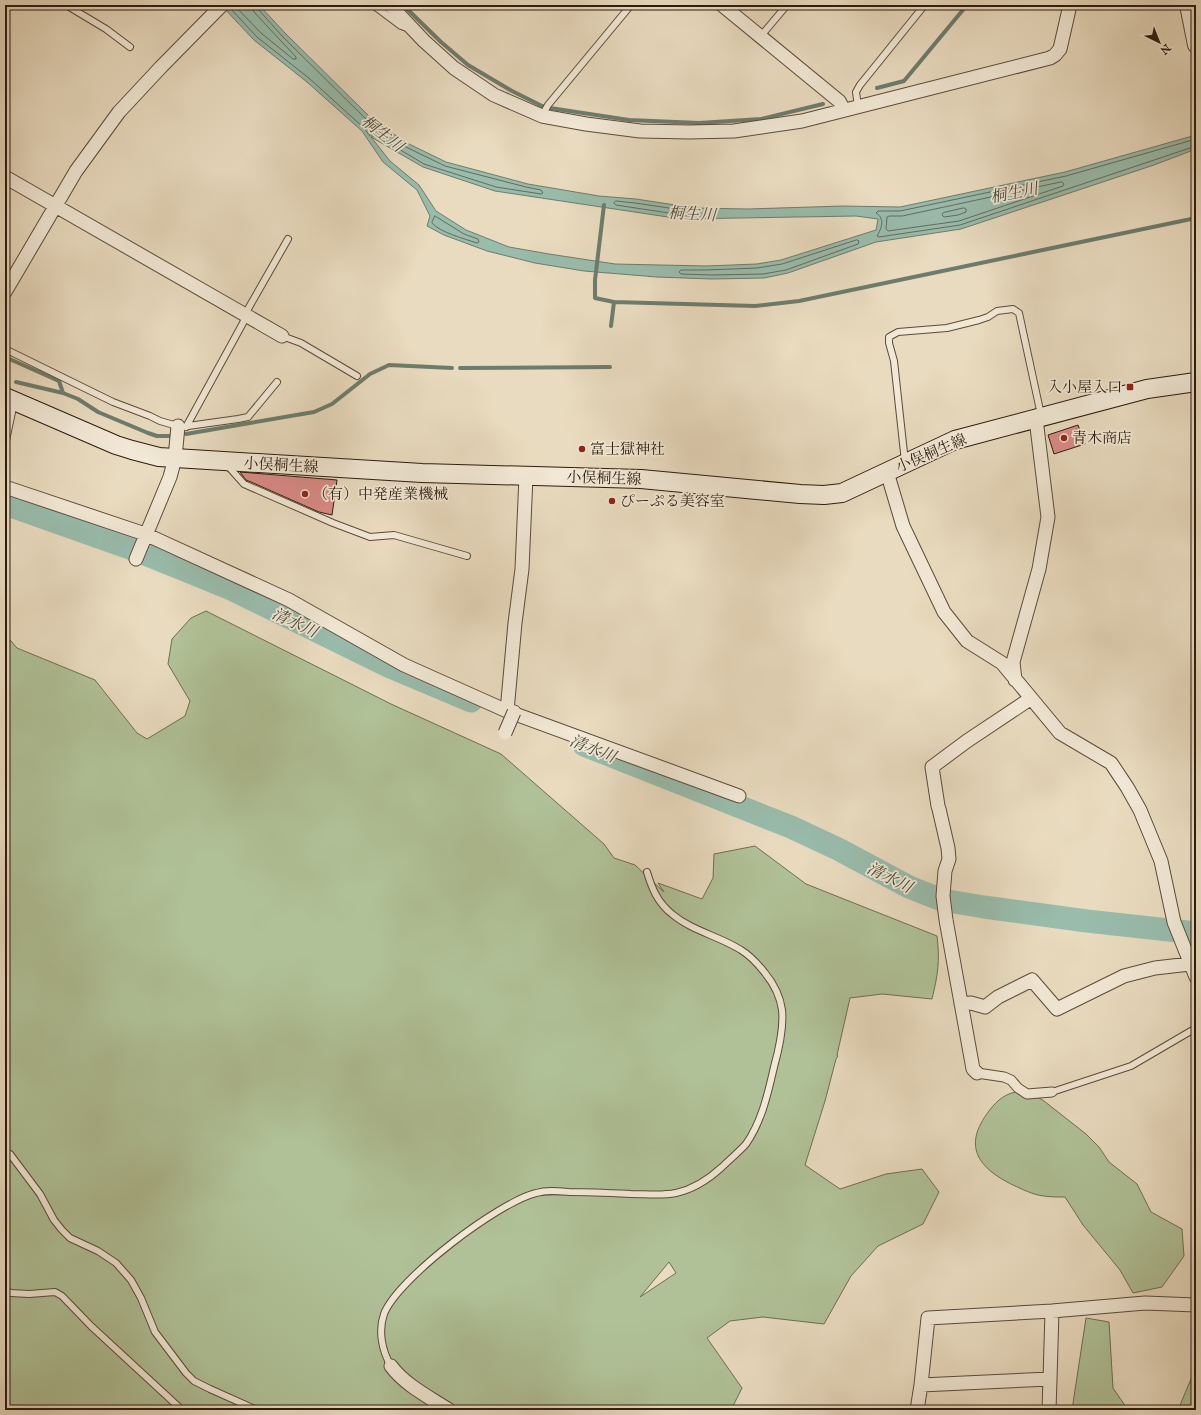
<svg xmlns="http://www.w3.org/2000/svg" width="1201" height="1415" font-family="'IM FELL English','Noto Serif JP',serif">
<rect width="100%" height="100%" fill="#e9dbbf"/>
<filter id="stains"><feTurbulence type="fractalNoise" baseFrequency=".005" numOctaves="4"/><feColorMatrix values="0 0 0 0 .2 0 0 0 0 .09 0 0 0 0 .02 0 0 0 .5 -.17"/></filter>
<radialGradient id="worn" r=".72"><stop offset=".6" stop-color="#630" stop-opacity="0"/><stop offset="1" stop-color="#630" stop-opacity=".3"/></radialGradient>
<path fill="#b0c197" stroke="#6e6e53" fill-rule="evenodd" d="M206,611L391,704L501,754L604,844L614,858L635,865L664,892L658,883L702,899L713,878L714,854L755,846L806,884L937,936C940,961 938,974 932,999L882,994L850,998L837,1055L838,1056L836,1059L825,1101L805,1165L840,1189L886,1174L922,1169L939,1192L923,1224L878,1246L851,1276L824,1324L763,1317L730,1321L707,1338L742,1388L731,1410H5V634L17,648L95,680L137,733L147,739L185,716L190,701L168,664L172,639L191,618ZM669,1262L676,1273L640,1297Z
M1021,1091L1031,1093L1044,1101L1086,1134L1099,1147L1109,1162L1137,1184L1151,1212L1182,1229L1184,1256L1162,1287L1133,1293L1120,1270L1083,1225L1065,1197C1058,1197 1051,1197 1044,1196C1033,1195 1022,1189 1013,1185C978,1168 962,1146 989,1111C998,1099 1006,1093 1021,1091Z
M1086,1318L1109,1322L1113,1388L1128,1410H1072Z
M1196,1367V1410H1178Z"/>
<path fill="#99bcac" stroke="#6d7c6d" fill-rule="evenodd" d="M221,5H259L285,33L373,120L407,143L446,162L528,184L599,196L636,199L695,208L748,209L843,206L900,207L1065,172L1196,135V149L1154,165L961,229L876,242L788,273L764,278L712,279L657,277L584,271L535,263L487,251L444,235L427,226L430,216L417,190L383,162L362,131L307,82L254,40ZM371,137L423,167L495,191L681,219L856,216L878,219L876,230L781,260L757,264L706,266L615,264L549,254L509,247L466,230L436,211L419,185L390,161Z"/>
<g fill="none" stroke-linecap="round" stroke-linejoin="round">
<path stroke="#626c5e" stroke-width="1" d="M234,5L261,33L293,59H296V57L254,12L252,5
M229,7L257,37L310,79L364,128L370,136H377L424,164L496,187L541,194L543,193L541,190L526,187L445,166L404,146L370,123L282,36L258,9L257,5
M1196,139L1066,176L900,211H878L876,213C886,219 881,229 877,236L879,237L960,225L1196,146
M1062,182L1064,184L1063,186L959,221L888,231L886,229L887,217L889,216H902Z
M616,201L635,203L689,211L691,214L690,215H682L616,205L614,203Z
M964,208L966,209V212L958,215L944,217L942,215L943,213Z
M435,216L464,234L478,239L479,242L477,243C465,239 439,232 432,223Z
M857,240L859,241L858,244L786,270L763,274L712,275L681,274L679,272L681,270H706L757,268L782,264Z"/>
<path stroke="#6d7c6d" stroke-width="4" d="M403,5L441,42L468,65L512,91L542,106L550,108L629,120L699,123L761,119L823,104
M877,88L904,81L967,5
M604,205L595,280V298L614,302
M611,326L614,302L755,306L799,301L1196,218
M5,357L59,381L63,393
M460,368L610,367
M16,382L63,393L78,399L98,412L148,433L157,436H172
M186,434L314,412L332,404L370,374L389,365L452,368"/>
<path stroke="#99bcac" stroke-width="23" d="M5,504L135,550L185,570L229,588L390,667L471,701
M584,745L791,827L838,849L909,887L942,900L984,907L1087,921L1196,933"/>
</g>
<path fill="#da8a86" stroke="#2c1b0f" d="M1078,425L1085,444L1054,454L1048,435Z
M240,472L337,480L332,515L319,512L251,482L246,480Z"/>
<g fill="none" stroke-linecap="round" stroke-linejoin="round">
<g stroke="#5b4b3b" stroke-width="8">
<path id="service" d="M66,5L106,29L130,47
M373,5L401,26L407,28
M760,37L787,5
M858,107L856,92L860,85L923,7
M542,116L548,105L631,5
M282,336L301,343L357,376
M5,349L113,402L150,416L160,421L181,427L238,419L248,417L277,382
M186,427L243,323L248,309L288,239
M5,445L14,403
M905,462L894,361L889,343V337L898,332L947,328L979,320L988,317L997,311L1013,309L1019,313L1041,415
M227,465L244,484L333,523L370,537L394,535L467,556
M1052,1092L1131,1066L1196,1028
M5,1152L10,1154L40,1194L54,1220L62,1230L70,1238L98,1251L116,1263L131,1280L141,1298L155,1332L186,1373L194,1381L210,1389L257,1410
M5,1290L11,1293L29,1294L55,1292L62,1296L91,1326L182,1410
M391,1366C382,1351 378,1331 384,1314C397,1279 499,1202 536,1193C547,1190 557,1191 569,1192C589,1192 610,1193 631,1194C646,1194 661,1196 676,1193C694,1189 709,1179 722,1167C730,1159 739,1152 746,1144C762,1121 768,1093 774,1067C779,1049 784,1028 782,1010C780,995 774,984 765,973C758,964 751,956 741,950C719,936 692,931 672,914C658,903 652,889 647,872"/>
</g>
<g stroke="#5b4b3b" stroke-width="11">
<path id="pedestrian" d="M977,1073L1004,1077L1011,1080L1018,1088L1027,1094L1052,1092"/>
</g>
<g stroke="#5b4b3b" stroke-width="15">
<path id="minor" d="M390,5L424,41L454,68L494,95L542,116L586,124L640,131L689,132L734,131L802,121L1050,58L1055,55L1060,49L1070,5
M722,5L839,101L844,110
M5,177L282,336
M5,292L76,171L119,112L161,67L222,5
M887,472L903,526L944,612L967,641L1002,663L1060,733L1111,763L1127,787L1140,810L1161,861L1174,922L1196,977
M5,487L145,534L289,600L404,665L507,711L739,796
M136,559L170,477L175,458L178,426
M1015,680L1013,662L1039,569L1048,517L1036,419
M514,712L507,711L515,623L522,569L526,476
M961,1004L971,1003L985,1007L998,997L1032,980L1057,1009L1124,976L1155,968L1190,964
M977,1073L973,1069L946,920L943,896L945,871L949,859L948,848L939,809L938,806L932,767L967,741L1030,699
M391,1366C405,1385 429,1397 449,1410
M921,1385L1050,1379L1052,1311
M917,1410L921,1385L928,1318L1052,1311L1145,1303L1196,1305
M1049,1410L1050,1379"/>
</g>
<g stroke="#5b4b3b" stroke-width="18">
<path id="tertiary" d="M1188,5L1196,45"/>
</g>
<g stroke="#2c1b0f" stroke-width="20">
<path id="secondary" d="M5,397L116,445L132,450L159,457L422,473L641,479L800,494L824,495L842,493L955,440L1147,389L1196,382"/>
</g>
<use href="#service" stroke="#f1e8d5" stroke-width="6"/>
<use href="#pedestrian" stroke="#f1e8d5" stroke-width="9"/>
<use href="#minor" stroke="#f1e8d5" stroke-width="13"/>
<use href="#tertiary" stroke="#f1e8d5" stroke-width="16"/>
<use href="#secondary" stroke="#f1e8d5" stroke-width="18"/>
<g stroke="#5b4b3b" stroke-width="15" stroke-linecap="butt">
<path id="minor-bridge" d="M505,733L514,712"/>
</g>
<use href="#minor-bridge" stroke="#f1e8d5" stroke-width="13"/>
</g>
<g fill="#8f2418" stroke="#f1e8d5" stroke-width="1.5">
<rect x="1126" y="383" width="8" height="8" rx="2"/>
<circle cx="1064" cy="438" r="4"/>
<circle cx="582" cy="449" r="4"/>
<circle cx="305" cy="494" r="4"/>
<circle cx="612" cy="501" r="4"/>
</g>
<g text-anchor="middle" stroke-width="3.5" stroke-linejoin="round" paint-order="stroke">
<g font-size="15" fill="#2c1b0f" stroke="#f1e8d5" text-anchor="start">
<text x="1122" y="392" text-anchor="end">入小屋入口</text>
<text x="1072" y="443">青木商店</text>
<text x="590" y="454">富士獄神社</text>
<text x="313" y="499">（有）中発産業機械</text>
<text x="620" y="506">ぴーぷる美容室</text>
</g>
<g font-size="15" fill="#2c1b0f" stroke="#f1e8d5">
<text transform="translate(931 453) rotate(-23)" y="5">小俣桐生線</text>
<text transform="translate(281 465) rotate(3)" y="5">小俣桐生線</text>
<text transform="translate(604 478) rotate(2)" y="5">小俣桐生線</text>
</g>
<g font-size="16" font-style="italic" fill="#4d4b3e" stroke="#f1e8d5">
<text transform="translate(383 133) rotate(38)" y="6">桐生川</text>
<text transform="translate(1014 192) rotate(-11)" y="6">桐生川</text>
<text transform="translate(692 213) rotate(3)" y="6">桐生川</text>
<text transform="translate(295 622) rotate(25)" y="6">清水川</text>
<text transform="translate(593 748) rotate(22)" y="6">清水川</text>
<text transform="translate(890 877) rotate(26)" y="6">清水川</text>
</g>
</g>
<rect width="1201" height="1415" fill="none" stroke="#e9dbbf" stroke-width="20"/>
<rect x="6" y="6" width="1189" height="1403" fill="none" stroke="#2c1b0f" stroke-width="2"/>
<rect x="10" y="10" width="1181" height="1395" fill="none" stroke="#2c1b0f"/>
<g transform="translate(1159 42) rotate(137)" stroke="#f1e8d5" stroke-width="3" paint-order="stroke">
<path d="M0-3L7 15L0 10L-7 15Z" fill="#2c1b0f"/>
<text y="-6" font-size="11" font-weight="bold" text-anchor="middle" fill="#2c1b0f">N</text>
</g>
<rect width="100%" height="100%" filter="url(#stains)"/>
<rect width="100%" height="100%" fill="url(#worn)"/>
</svg>
